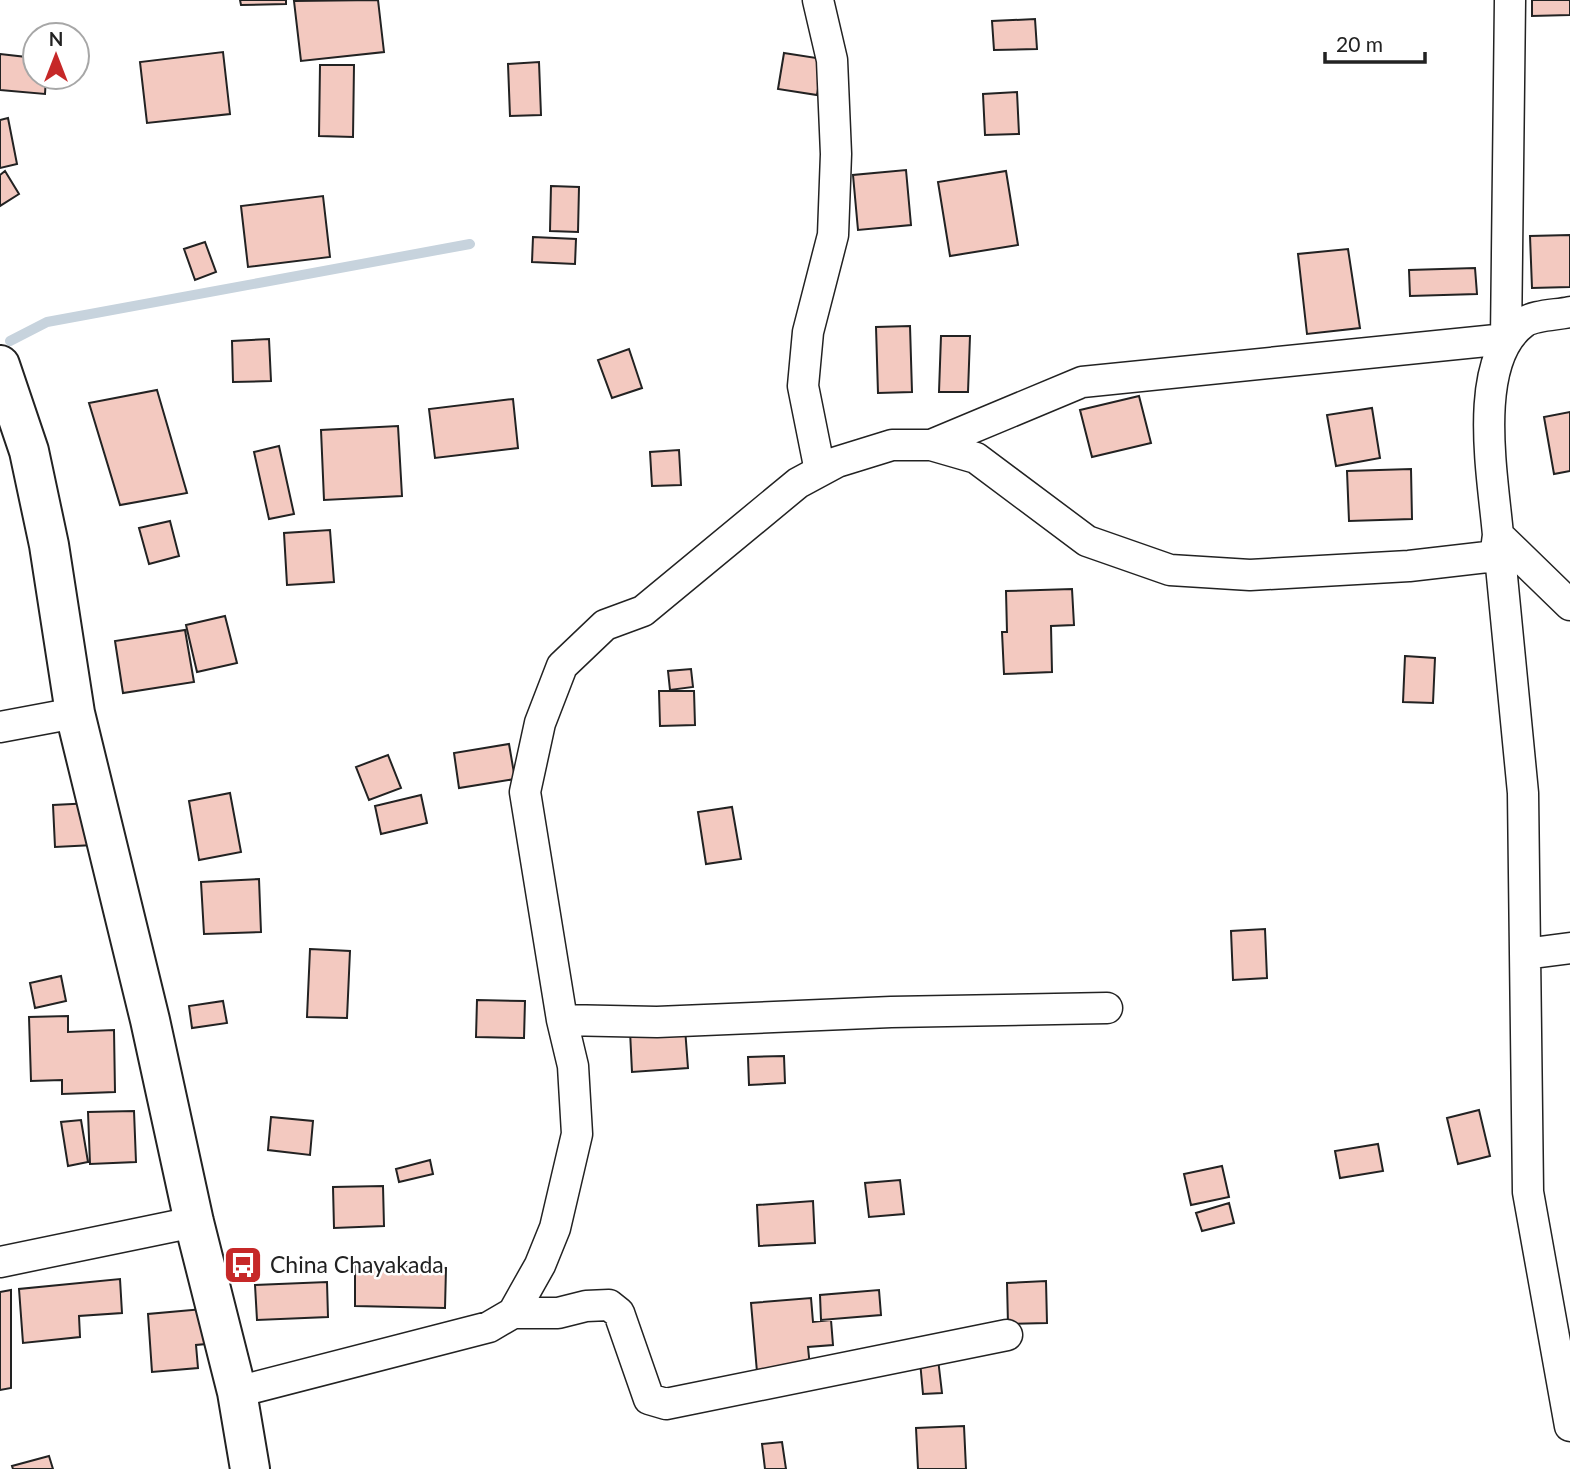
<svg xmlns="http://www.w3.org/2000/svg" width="1570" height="1469" font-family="Lato,sans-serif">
<rect width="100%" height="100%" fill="#fff"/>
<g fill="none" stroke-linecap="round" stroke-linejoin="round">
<path stroke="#c7d3dd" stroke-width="10" d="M10,341L47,322L470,244"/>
</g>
<path fill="#f3c9c0" stroke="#222" stroke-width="2" d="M240,0H286V4L241,5Z
M378,0L384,52L301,61L294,1Z
M1532,0H1570V15L1532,16Z
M1035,19L1037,49L994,50L992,21Z
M223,52L230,114L147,123L140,62Z
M784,53L823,59L817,95L778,89Z
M0,54L35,58V77H46L45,94L0,90Z
M539,62L541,115L510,116L508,64Z
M320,65H354L353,137L319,136Z
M1017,92L1019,134L985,135L983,94Z
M8,118L17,164L0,168V120Z
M906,170L911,225L858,230L853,175Z
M5,171L19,194L0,206V175Z
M1006,171L1018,245L950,256L938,182Z
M551,186L579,187L578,232L550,231Z
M323,196L330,257L248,267L241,206Z
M1570,235V287L1532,288L1530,236Z
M533,237L576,239L575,264L532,262Z
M205,242L216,272L195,280L184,249Z
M1348,249L1360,328L1307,334L1298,254Z
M1475,268L1477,294L1410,296L1409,270Z
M910,326L912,392L878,393L876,327Z
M941,336H970L968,392H939Z
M269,339L271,381L233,382L232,341Z
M629,349L642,388L612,398L598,360Z
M157,390L187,493L120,505L89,403Z
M1139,396L1151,443L1092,457L1080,410Z
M513,399L518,448L435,458L429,409Z
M1372,408L1380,458L1336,466L1327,415Z
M1570,412V471L1554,474L1544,417Z
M398,426L402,496L324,500L321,430Z
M279,446L294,514L269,519L254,452Z
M679,450L681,485L652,486L650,452Z
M1411,469L1412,519L1349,521L1347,471Z
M170,521L179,556L149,564L139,528Z
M330,530L334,582L287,585L284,533Z
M1072,589L1074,625L1051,626L1052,672L1004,674L1002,632H1007L1006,591Z
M225,616L237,663L197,672L186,625Z
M185,630L194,682L123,693L115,641Z
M1405,656L1435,658L1433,703L1403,702Z
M691,669L693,687L670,690L668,671Z
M659,691H694L695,725L660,726Z
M509,744L515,779L459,788L454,753Z
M388,755L401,788L369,800L356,767Z
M230,793L241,852L199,860L189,801Z
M421,795L427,823L381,834L375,806Z
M92,803L94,845L55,847L53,805Z
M732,807L741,859L706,864L698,812Z
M259,879L261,932L204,934L201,882Z
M1265,929L1267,978L1233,980L1231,931Z
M310,949L350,951L347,1018L307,1017Z
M61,976L66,1001L35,1008L30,983Z
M477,1000L525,1001L524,1038L476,1037Z
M223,1001L227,1023L192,1028L189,1006Z
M68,1016V1032L114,1030L115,1092L62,1094V1080L31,1081L29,1017Z
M685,1028L688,1068L632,1072L630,1031Z
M784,1056L785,1083L749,1085L748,1057Z
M1479,1110L1490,1156L1458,1164L1447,1118Z
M134,1111L136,1162L90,1164L88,1112Z
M271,1117L313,1121L310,1155L268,1150Z
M81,1120L88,1162L68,1166L61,1122Z
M1378,1144L1383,1171L1340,1178L1335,1151Z
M430,1160L433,1174L399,1182L396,1169Z
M1222,1166L1229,1197L1191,1205L1184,1174Z
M900,1180L904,1214L869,1217L865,1183Z
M383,1186L384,1226L334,1228L333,1187Z
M813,1201L815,1243L759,1246L757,1205Z
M1229,1203L1234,1223L1202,1231L1196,1213Z
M355,1265L446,1268L445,1308L355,1306Z
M120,1279L122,1313L79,1316L80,1337L23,1343L19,1289Z
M1046,1281L1047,1323L1008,1324L1007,1283Z
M327,1282L328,1317L257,1320L255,1285Z
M11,1290V1388L0,1390V1292Z
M879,1290L881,1315L821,1320L820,1295Z
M811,1298L813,1322L831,1320L833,1345L808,1347L810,1367L757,1372L751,1303Z
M214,1308L217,1343L196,1345L198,1368L152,1372L148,1314Z
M938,1359L942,1393L923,1394L920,1361Z
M964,1426L966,1469H918L916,1428Z
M782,1442L786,1469H765L762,1444Z
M49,1456L53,1469H13L12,1466Z"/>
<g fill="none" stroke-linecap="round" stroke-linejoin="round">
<g stroke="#222" stroke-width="33">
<path id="minor" d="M818,0L832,60L836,154L833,235L808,332L803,386L820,471
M931,445L1082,382L1506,339L1510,0
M1498,535L1523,793L1528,1192L1570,1426
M1498,535L1570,605
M0,727L75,713
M1525,954L1570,948
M562,1020L657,1022L891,1012L1107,1008
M0,1262L194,1222
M513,1313H558L586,1306L609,1305L619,1313L649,1399L666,1404L1007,1335
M237,1392L489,1327L513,1313L540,1265L555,1228L577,1134L573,1066L562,1020L525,792L540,723L562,666L605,625L643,611L798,483L837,462L892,445H931L976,458L1087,541L1170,570L1250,575L1409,566L1487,557L1496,550L1498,535C1493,477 1471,362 1523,323C1533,315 1557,315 1570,312"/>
</g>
<g stroke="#222" stroke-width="42">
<path id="primary" d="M0,365L29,451L49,545L75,713L150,1020L194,1222L237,1392L250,1469"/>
</g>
<use href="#minor" stroke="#fff" stroke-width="30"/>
<use href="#primary" stroke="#fff" stroke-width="38"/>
</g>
<defs>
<g id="bus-square" transform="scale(2.0125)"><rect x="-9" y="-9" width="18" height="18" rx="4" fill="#c62828" stroke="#fff"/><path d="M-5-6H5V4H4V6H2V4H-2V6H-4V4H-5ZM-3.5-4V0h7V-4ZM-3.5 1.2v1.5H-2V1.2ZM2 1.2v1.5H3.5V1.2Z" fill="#fff"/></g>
</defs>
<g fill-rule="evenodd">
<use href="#bus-square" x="243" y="1265"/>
</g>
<g text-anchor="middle" stroke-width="5" stroke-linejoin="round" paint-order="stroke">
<g font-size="23" fill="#222" stroke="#fff" text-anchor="start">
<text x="270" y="1273">China Chayakada</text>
</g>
</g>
<g transform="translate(56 56)"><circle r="33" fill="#ffffff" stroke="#a7a7a7" stroke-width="2"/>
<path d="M0-5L12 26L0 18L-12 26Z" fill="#c62828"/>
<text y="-10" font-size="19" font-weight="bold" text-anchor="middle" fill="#222222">N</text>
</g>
<path d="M1325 52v10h100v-10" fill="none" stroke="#222222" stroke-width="3.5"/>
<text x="1336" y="52" font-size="21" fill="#222222" stroke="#ffffff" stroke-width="5" paint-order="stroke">20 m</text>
</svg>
